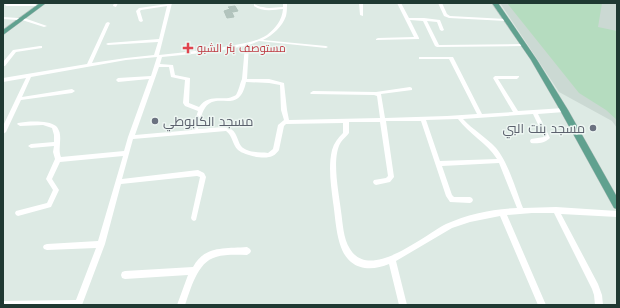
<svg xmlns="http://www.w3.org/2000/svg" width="620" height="308" font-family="'Work Sans',Cairo,sans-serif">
<rect width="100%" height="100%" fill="#ddeae4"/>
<path fill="#cbd9d3" d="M500,3H617V128L612,121L559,92Z"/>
<path fill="#b5dcbf" d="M507,3H602L598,27L617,31V120L606,110L579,93Z"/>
<path fill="#b2c4bd" stroke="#b0c3bb" d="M235,6L238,11L233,12L231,10L234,17L227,18L224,11L230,9L228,7Z"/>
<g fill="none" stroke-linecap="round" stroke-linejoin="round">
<g stroke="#bcc4c2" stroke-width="1">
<path id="major" d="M40,3H46L3,35V30Z
M492,3H498L537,60L568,110L617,197V209L614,208L560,110L531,60Z"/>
</g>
<path fill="#fff" fill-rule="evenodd" d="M4,3L35,4L37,5L35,6H6Z
M114,3H118L116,7L113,6Z
M168,3H172L159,55C184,52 210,50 235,45C246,43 258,41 267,35C276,28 282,20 283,9C273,10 262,12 254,6V4C257,5 259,7 263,7C269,9 276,7 283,7V3H287C287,7 287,12 286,16C282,27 273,35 263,40L326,46L328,47L326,48L259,41L249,45L247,79H269L284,83L287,110L289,120L380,118L377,96L374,95L311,94L310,93L313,91L376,92L410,87L412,88V90L381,94L385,118L447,116L477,114L449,59H419V57H453L482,114L513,112L493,78L495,76H519V77L517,79H498L518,111L564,108L567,110L564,112L538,114L550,138C545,143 537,144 531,143L530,141L531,139L544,137L533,114L463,119C473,130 486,137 496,148C508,162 516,190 523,208L556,207L617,211V217L561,214L598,284L602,295L603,305H595L594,295L592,289L554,213H532L507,215L546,305H538L500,216L470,222L452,228L396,261L407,305H399L389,264C377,269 362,271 351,262C336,250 336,220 333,202C331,185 328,167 332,150C334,143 338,138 343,133V123L286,124L284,126L279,150C277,153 273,157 269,157C261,159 244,155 238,150C232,144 233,136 226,131L133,139L122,179L198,170L204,173L206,177L196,220L194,221L192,220L191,218L200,177L197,176L121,184L105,244L82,305H3V301H4L76,300L96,248L47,250L44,249L43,247L44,245L47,244L98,241L123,156L60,162L52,179L59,190L51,207L18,216L16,215L15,213L16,211L47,203L53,190L46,179L55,159L53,152L54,146L31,148L28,146L31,144L54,142V135L52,128L43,125L20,126L17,124L18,123C27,121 49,120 56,126C58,128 60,132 60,135C61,143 58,150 61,157L124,151L128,137L149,79L118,82L116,80L118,78L151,76L157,57L126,60L31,77L22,97L72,89L75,91L72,93L21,100L6,132L3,134V126L26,78L3,82V78L87,64L106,23L108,22L110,23L92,63L126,58L154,55L158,42L108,45L106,44L108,43L159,39L167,6L141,10L140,11L143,21L141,22L139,21L136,11L139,8L168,4ZM245,46L242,79C240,83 239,90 236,95C224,103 210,92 199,107L189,103L190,79V78L175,75L173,65L160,64L162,57L212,52ZM159,67H169L171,77L185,80L183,103L185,106L198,111L192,130L135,135ZM246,82L269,83L280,85L281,110L284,120L278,125L273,149L268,153C259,152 247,153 241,146C237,140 237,131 229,128C224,126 205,129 198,129C200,122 201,114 205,108C217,90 239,116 246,82ZM458,119C469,134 487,143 497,159L440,161L426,120ZM386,121H421L446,196L450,202L470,203L472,202L473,200L472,198L470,197H454L452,195L442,166L499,163L517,208C493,209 468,214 446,224C424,235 370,282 350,249C343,238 343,224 341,211C339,193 331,158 341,142C343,139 347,136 349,133V122H380L388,176L386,178L374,180L373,182L374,184L376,185L390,182L394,177Z
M359,3H363V16L360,15Z
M397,3H401L409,18H424L440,20L444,30L442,31L440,30L437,22L427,21L439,45L523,44L525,45L523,46L437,47L435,46L423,21L410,20L419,38V39L376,40V39L378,38L414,37Z
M438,3H442L447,14L450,16L506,19L508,20L506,21L449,18L444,16Z
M3,17L18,18L20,19L18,20L3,19Z
M22,18H24L47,26L44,27L22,20Z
M40,46H42V48L16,52L5,66H3V62L13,50Z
M247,247L250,249L251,251L250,253L247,255C237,255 226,254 216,257C197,262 191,289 185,305H177L188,275L125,279L122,278L121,275L122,272L125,271L193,267C205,245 225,249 247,247Z"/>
<use href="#major" fill="#60a18f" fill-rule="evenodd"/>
</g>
<path fill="#e0444e" stroke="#edf6f2" stroke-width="1.5" d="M186 42h4v4h4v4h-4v4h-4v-4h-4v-4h4z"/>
<g fill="#6b7280" stroke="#edf6f2" stroke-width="1.5">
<circle cx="155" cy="121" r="4"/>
<circle cx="593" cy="128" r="4"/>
</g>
<g text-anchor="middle" stroke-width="3" stroke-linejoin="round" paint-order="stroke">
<g font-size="11" fill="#be3a42" stroke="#edf6f2" text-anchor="start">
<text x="197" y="52">مستوصف بئر الشبو</text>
</g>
<g font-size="13" fill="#5b616d" stroke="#edf6f2" text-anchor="start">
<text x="163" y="126">مسجد الكابوطي</text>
<text x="585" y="133" text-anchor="end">مسجد بنت البي</text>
</g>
</g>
<rect width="620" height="308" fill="none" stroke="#1f3932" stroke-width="8"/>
</svg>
